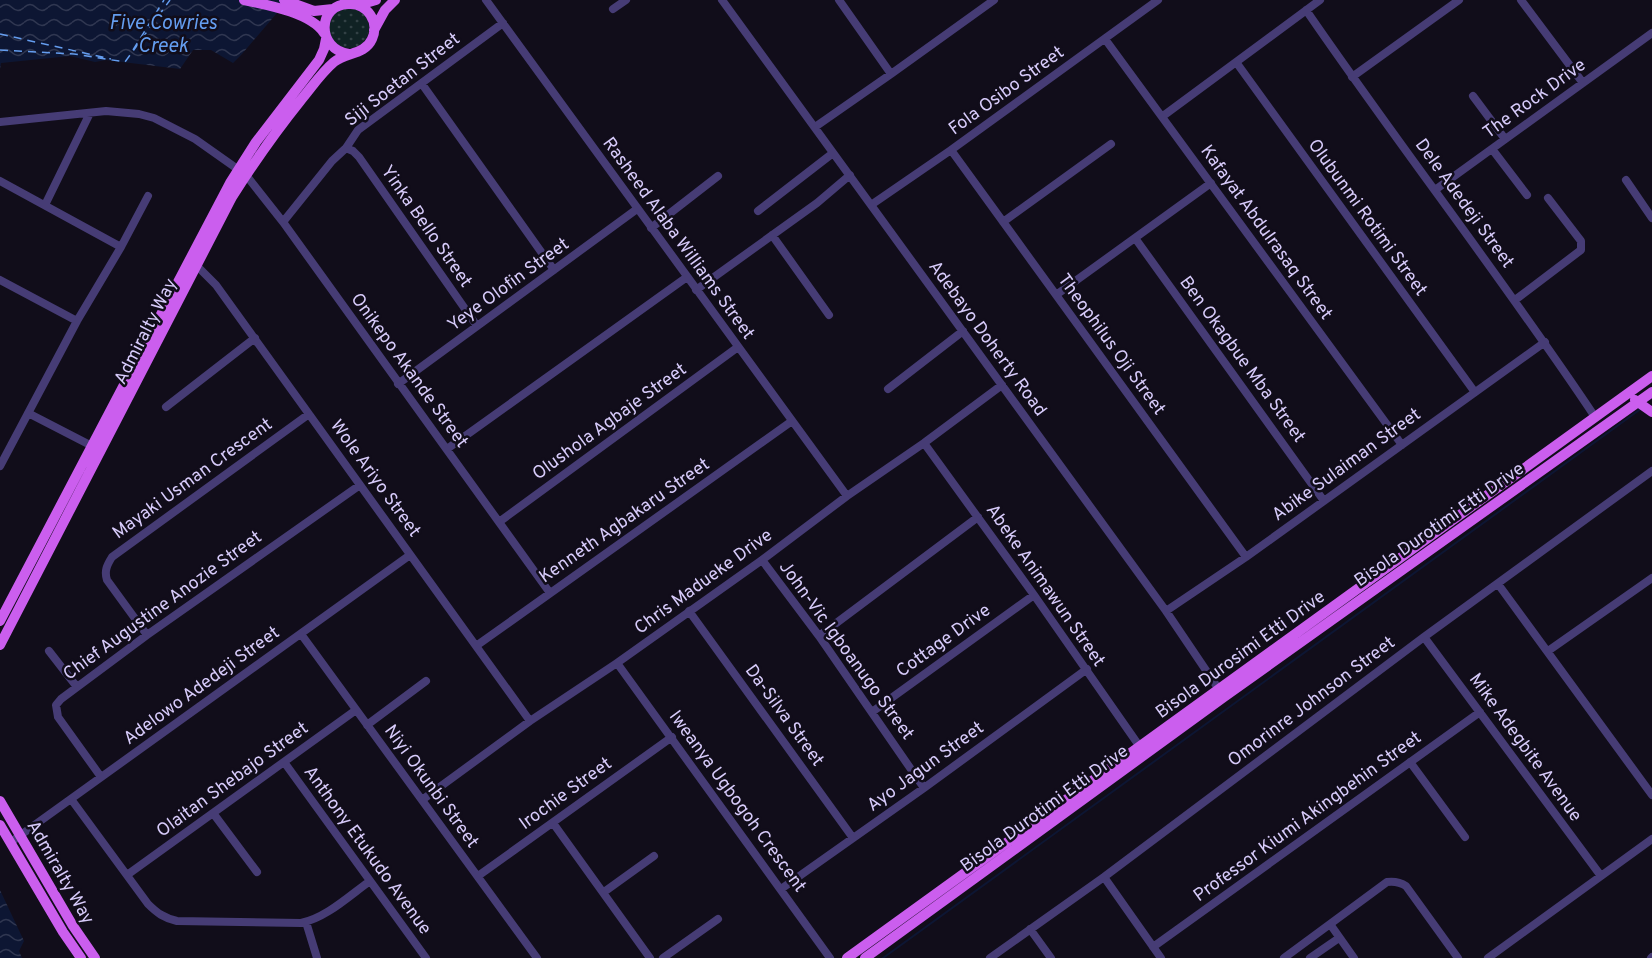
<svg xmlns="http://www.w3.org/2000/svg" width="1652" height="958" font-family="Overpass,sans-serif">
<defs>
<pattern id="grass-dots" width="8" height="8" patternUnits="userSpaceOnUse" patternTransform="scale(1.5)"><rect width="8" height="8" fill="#102224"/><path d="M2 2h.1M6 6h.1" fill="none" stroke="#324145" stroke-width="1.8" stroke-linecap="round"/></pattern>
<pattern id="water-waves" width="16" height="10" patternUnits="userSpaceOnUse" patternTransform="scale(1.5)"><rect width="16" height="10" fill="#0d1633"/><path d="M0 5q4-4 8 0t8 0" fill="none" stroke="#303751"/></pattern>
</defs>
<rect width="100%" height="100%" fill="#110d1a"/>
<path fill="url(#grass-dots)" d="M329 28a20 20 0 1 1 40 0a20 20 0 1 1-40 0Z"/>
<path fill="url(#water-waves)" d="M0,0H288L242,54L233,63L211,50H193L180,69L106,60L95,62L70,56L1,63L0,69Z
M0,890L24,941L19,951L22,958H0Z"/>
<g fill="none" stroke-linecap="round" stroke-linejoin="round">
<path stroke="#0d1633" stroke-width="2" d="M883,958L1642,408"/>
<path stroke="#649def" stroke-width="1.5" stroke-dasharray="8 6" stroke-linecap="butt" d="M0,34L111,59
M0,50L74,54L125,62L170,0
M133,50L164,0"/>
<path stroke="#463c75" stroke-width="8" d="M486,0L847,496
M722,0L1166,611L1222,694
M839,0L891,74
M1521,0L1583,83
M613,9L626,0
M1306,10C1400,147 1503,279 1595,417
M1105,39L1402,445
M1236,62L1474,391
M1352,77L1459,0
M422,84L554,270
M1473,96L1505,139
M1163,116L1320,0
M0,122L106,111L139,114L154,118L195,139L246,175L283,222L550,593
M815,127L891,74L994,0
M346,148L353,151L359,157L477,326
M1492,149L1527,195
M951,150L1246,557
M1626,180L1652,218
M0,181L121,247L77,321L0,466
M1435,190L1652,33
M45,205L90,113
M871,205L951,150L1158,0
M758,211L833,153
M283,222L332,161L346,148L358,130L503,23
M1003,222L1111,144
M651,228L718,176
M772,235L829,315
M1135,238L1324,501
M121,247L148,196
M190,265L200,269L216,285L530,721
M0,280L77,321
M696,290L817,203L850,175
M1056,295L1211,183
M1515,300L1581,250V241L1548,198
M398,384L637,209
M888,389L963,331
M166,407L255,338
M28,413L92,446
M924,443L1034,595L1140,747
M447,449L687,277
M499,522L738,347
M762,560L819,636L924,788
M1498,584L1652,795
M689,611L853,838
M1166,611L1246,557L1545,342
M301,634L537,958
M147,635L107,580C104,571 107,565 112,557L309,414
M819,636L978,517
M1424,637L1601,876
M476,646L792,421
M49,651L77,687
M1548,651L1652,578
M617,663L830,958
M872,712L1034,595
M367,725L426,681
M284,762L426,958
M1410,762L1465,837
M101,777L58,717L56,705L61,699L147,635L360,485
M71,799L148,904C157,913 164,918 177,921L301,923C326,918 349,896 370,881
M422,800L530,721L617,663L762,560L847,496L924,443L1002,385
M213,813L257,872
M553,823L650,958
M11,842L410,555
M127,875L356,710
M478,876L672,737
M1104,877L1161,958
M781,889L924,788L1087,669
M604,892L654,856
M306,922L317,958
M1330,924L1354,958
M1030,929L1051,958
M1153,947L1480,712
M663,958L718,919
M990,958L1104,877L1424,637L1652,471
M1284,958L1387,882C1395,881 1400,882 1406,886L1458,958
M1310,958L1339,938
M1488,958L1652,839
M1651,958L1652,957"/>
<path stroke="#cb5eee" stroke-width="10" d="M244,0C268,5 311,13 324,33
M284,0L314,11L333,9
M359,5L376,0
M374,30L385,10L395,0
M1635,400L1652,412
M0,621L230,183L256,142L319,60L324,49L326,39
M0,645L232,197C253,164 276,131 301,100C312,87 321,73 334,62C346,52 365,55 372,39C380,22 367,3 349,4C317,4 316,49 349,54
M0,801L73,926L95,958
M0,825L63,932L81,958
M847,958L1652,376
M865,958L1224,697L1652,392"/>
</g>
<g text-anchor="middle" stroke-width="5" stroke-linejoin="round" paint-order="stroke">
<g font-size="18" fill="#d7cbfa" stroke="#110d1a">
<text transform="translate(402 79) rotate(-38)" y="6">Siji Soetan Street</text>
<text transform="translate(1006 90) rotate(-36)" y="6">Fola Osibo Street</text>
<text transform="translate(1534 98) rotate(-36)" y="6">The Rock Drive</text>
<text transform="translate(1465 203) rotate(54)" y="6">Dele Adedeji Street</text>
<text transform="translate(1368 217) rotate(54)" y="6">Olubunmi Rotimi Street</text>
<text transform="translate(427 226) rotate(55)" y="6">Yinka Bello Street</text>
<text transform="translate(1267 232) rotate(54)" y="6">Kafayat Abdulrasaq Street</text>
<text transform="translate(679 238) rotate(54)" y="6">Rasheed Alaba Williams Street</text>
<text transform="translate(508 284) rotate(-36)" y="6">Yeye Olofin Street</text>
<text transform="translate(145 331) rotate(-63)" y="6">Admiralty Way</text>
<text transform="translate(988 338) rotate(54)" y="6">Adebayo Doherty Road</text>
<text transform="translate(1112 344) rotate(54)" y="6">Theophilus Oji Street</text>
<text transform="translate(1243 359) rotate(54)" y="6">Ben Okagbue Mba Street</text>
<text transform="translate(410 370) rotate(54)" y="6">Onikepo Akande Street</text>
<text transform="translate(609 421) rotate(-36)" y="6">Olushola Agbaje Street</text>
<text transform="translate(1346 464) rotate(-36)" y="6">Abike Sulaiman Street</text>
<text transform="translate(192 478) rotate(-36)" y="6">Mayaki Usman Crescent</text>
<text transform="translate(376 478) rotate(54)" y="6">Wole Ariyo Street</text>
<text transform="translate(624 520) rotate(-35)" y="6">Kenneth Agbakaru Street</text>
<text transform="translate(1439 524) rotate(-35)" y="6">Bisola Durotimi Etti Drive</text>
<text transform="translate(703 581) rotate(-36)" y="6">Chris Madueke Drive</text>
<text transform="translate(1046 585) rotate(55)" y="6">Abeke Animawun Street</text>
<text transform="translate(162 605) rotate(-36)" y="6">Chief Augustine Anozie Street</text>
<text transform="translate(943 640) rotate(-36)" y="6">Cottage Drive</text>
<text transform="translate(847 650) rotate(54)" y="6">John-Vic Igboanugo Street</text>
<text transform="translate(1240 654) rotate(-36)" y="6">Bisola Durosimi Etti Drive</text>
<text transform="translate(201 685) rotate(-36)" y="6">Adelowo Adedeji Street</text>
<text transform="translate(1311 701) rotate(-37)" y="6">Omorinre Johnson Street</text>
<text transform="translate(785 715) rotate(54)" y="6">Da-Silva Street</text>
<text transform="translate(1526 747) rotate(54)" y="6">Mike Adegbite Avenue</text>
<text transform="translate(925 766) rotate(-36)" y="6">Ayo Jagun Street</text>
<text transform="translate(232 779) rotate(-36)" y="6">Olaitan Shebajo Street</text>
<text transform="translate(432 786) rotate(54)" y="6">Niyi Okunbi Street</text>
<text transform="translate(565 793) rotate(-36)" y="6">Irochie Street</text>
<text transform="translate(738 801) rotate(54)" y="6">Iweanya Ugbogoh Crescent</text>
<text transform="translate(1044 808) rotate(-36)" y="6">Bisola Durotimi Etti Drive</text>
<text transform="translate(1307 816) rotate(-36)" y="6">Professor Kiumi Akingbehin Street</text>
<text transform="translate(368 850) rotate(54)" y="6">Anthony Etukudo Avenue</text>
<text transform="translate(61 872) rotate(60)" y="6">Admiralty Way</text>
</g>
<g font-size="20" font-style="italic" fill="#649def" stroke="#110d1a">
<text x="163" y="29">Five Cowries<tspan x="163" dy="23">Creek</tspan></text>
</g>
</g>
</svg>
